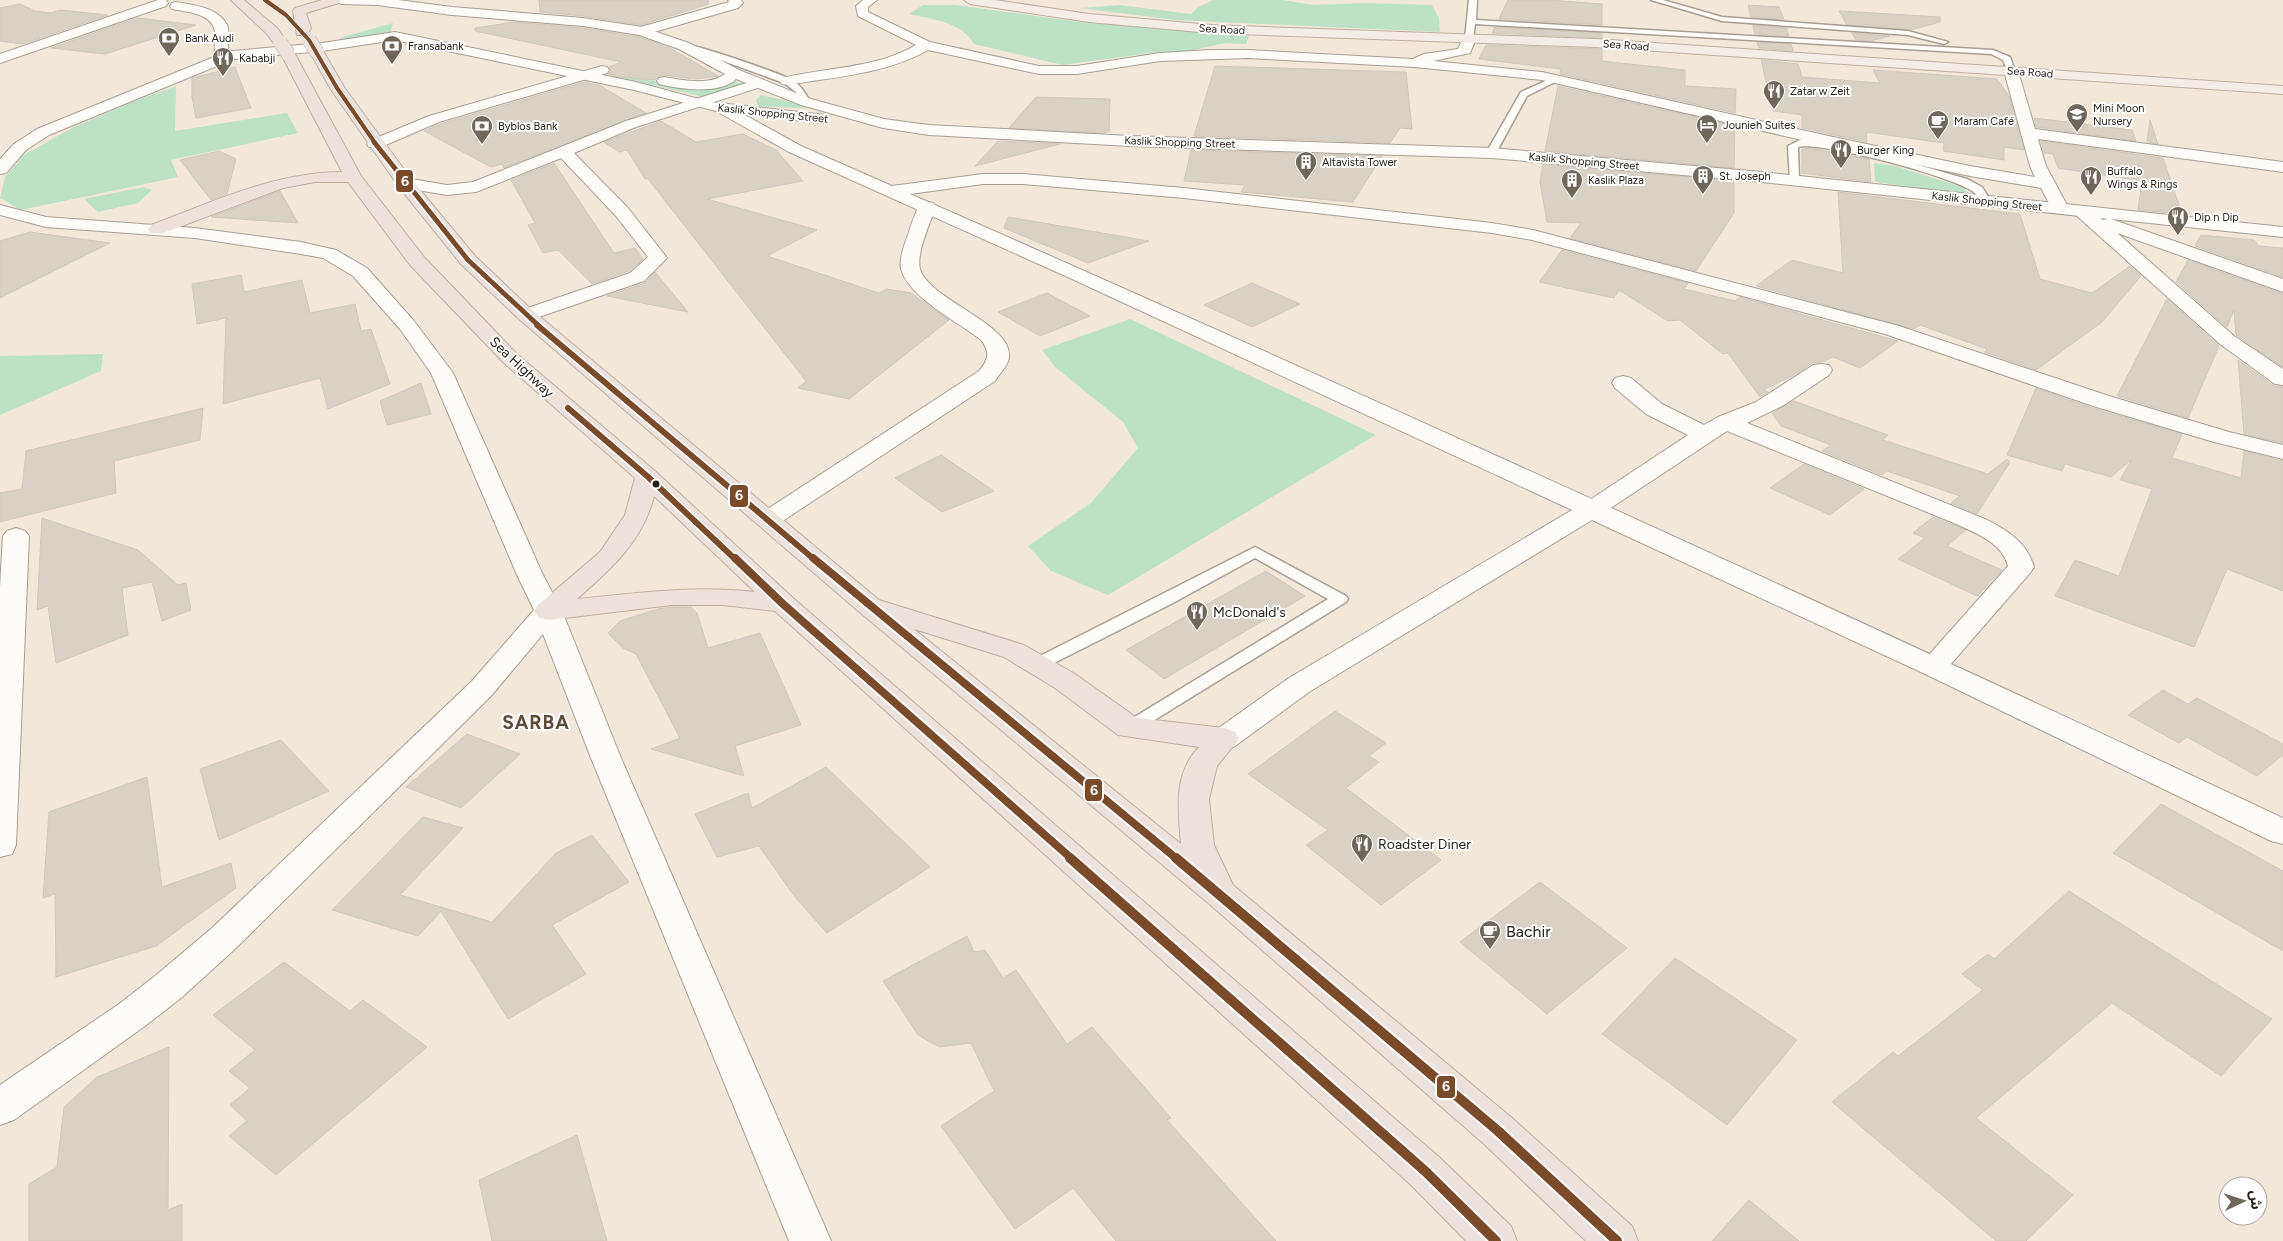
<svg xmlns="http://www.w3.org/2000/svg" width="2283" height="1241" font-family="Figtree,'Noto Sans Arabic',sans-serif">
<rect width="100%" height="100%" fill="#f2e8da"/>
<path fill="#bce1c7" d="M1213,0H1283L1313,5L1364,3L1432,5L1439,18L1440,32L1175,20L1081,8L1119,5L1191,14L1198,7Z
M923,5H956L1080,22L1249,35L1246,44L1224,43L1190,51L1158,52L1063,65L974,44C962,22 932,19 909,14Z
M393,23L390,34L343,42L340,38Z
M619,75L694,88L733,81L747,85L713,96H700L613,76Z
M176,86L175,131L287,113L298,133L171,160L178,177L21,210L0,198L5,177L24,155L72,128L127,104Z
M761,95L822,109L758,106L756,100Z
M1874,163L1895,166L1965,188L1966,194L1875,182Z
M144,187L152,190L138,203L98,212L84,199Z
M1130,319L1376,435L1108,595L1051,571L1028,546L1091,503L1138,448L1123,422L1055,367L1042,350Z
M103,354L101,371L0,415V356Z"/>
<path fill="#d8d1c5" stroke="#cfc7bc" d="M539,0H708L709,4L641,25L583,16L540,12Z
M1508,0H1549L1602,4V25L1499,19Z
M20,4L35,11L51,13L60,10L108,15L23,44L0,41V8Z
M1748,5L1779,7L1784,20L1751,17Z
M1839,11L1940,17V22L1911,30L1847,25Z
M137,18L196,25L105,54L51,48Z
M514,22L583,28L639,37L670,48L718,76L696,79L664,75L659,76L655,80L620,77L608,74L611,71L609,67L621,62L475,31V28Z
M1753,25L1786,28L1789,36L1755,34Z
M1495,27L1602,33V38L1492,33Z
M1852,33L1890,36L1870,41L1856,40Z
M1757,42L1791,44L1793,51L1759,48Z
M1486,45L1602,49V61L1685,70V86L1736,89L1735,113L1560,74L1561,69L1479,59Z
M1761,60L1798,64L1802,77L1880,83L1873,70L1997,79L2009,96L2024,150L2004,147V160L1943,151L1944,143L1866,132L1867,142L1802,128V115L1773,111Z
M1215,66L1406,72L1412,129L1400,128L1390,143L1194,136Z
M235,67L251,108L196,118L192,97V78Z
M584,82L599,85L646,113L504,168L502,164L491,167L424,131L440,124Z
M1558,86L1735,126L1734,168L1545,151Z
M1036,97L1110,99L1109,131L1103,133L1009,128Z
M2034,118L2132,130L2136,141L2036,127Z
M2150,120L2158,144L2147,142Z
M661,121L696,142L743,134L776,150L803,181L707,199L817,230L767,256L879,293L887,289L911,293L949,320L849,399L798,388L806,381L648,179H645L627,150L619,152L604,142Z
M998,141L1060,144L975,166Z
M2041,141L2163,158L2182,214L2138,210L2142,181L2058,168L2053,154L2044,153Z
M1810,148L1869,159L1871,182L1802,173V149Z
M1191,150L1382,156L1353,202L1241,192L1245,185L1184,181Z
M219,151L236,159L227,194L211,200L180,160Z
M554,163L614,253L635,248L643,259L629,271L592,284L558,250L543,253L528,225L535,223L511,180Z
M1543,164L1734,181V213L1696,271L1570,238L1581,223L1547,222L1540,182Z
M280,191L298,223L211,217Z
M1838,192L2020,214L2040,279L2092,293L2130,266L2141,276L2102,322L2036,370L1984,352L1987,349L1920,325L1914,329L1756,286L1792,260L1843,273Z
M1008,217L1149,241L1088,263L1004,228Z
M30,232L110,243L0,298V241Z
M2201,235L2254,240L2259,246L2283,248V277L2195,246Z
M1562,250L1688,283L1684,289L1735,301L1740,297L1898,341L1860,368L1833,357L1822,362L1812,363L1794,375L1763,390L1768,392L1760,397L1728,353L1723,354L1680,320L1668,321L1619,290L1614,298L1539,282Z
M2188,260L2283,294V367L2236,335L2234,310L2227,327L2176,282Z
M655,272L688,312L607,296L645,283Z
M241,275L244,292L302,280L310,313L355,304L361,331L371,329L390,384L328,409L320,378L223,404L226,318L197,324L192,284Z
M1252,283L1300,304L1252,327L1204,305Z
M1047,293L1090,316L1040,336L998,312Z
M2167,299L2219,346L2188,418L2117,396Z
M2238,360L2274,386L2283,387V443L2244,434Z
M421,383L431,414L387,425L380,401Z
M2036,388L2092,408L2182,434L2172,458L2241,478L2244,451L2283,461V591L2227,569L2194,647L2055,596L2075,560L2119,576L2152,489L2120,480L2132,459L2111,477L2065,464L2062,471L2007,455Z
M1794,401L1888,435L1883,440L1988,474L2007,459L2010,462L1977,514L1951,503L1960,496L1887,471L1882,475L1822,451L1831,445L1781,426L1772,413Z
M203,408L200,440L114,461L116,493L0,522V493L22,489L26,451Z
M941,455L994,491L942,512L895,478Z
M1804,464L1864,489L1830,515L1770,488Z
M1933,517L1966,530L1947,546L2002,570L1977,596L1898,559L1925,538L1913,533Z
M42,518L138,550L178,585L186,583L191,610L162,621L152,582L122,588L128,635L56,663L48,606L37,610Z
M1266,571L1305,596L1164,679L1126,650Z
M672,607H691L697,613L708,648L760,633L801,725L735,746L744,776L651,749L680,738L636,654L623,648L608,633L620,621L658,609Z
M2163,690L2188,704L2197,698L2283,744V755L2257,776L2187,737L2179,743L2128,715Z
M1335,711L1386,743L1369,756L1379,762L1346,788L1441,860L1381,905L1306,845L1328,830L1248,774Z
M467,734L520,754L461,808L406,787Z
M281,740L329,791L219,840L200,769Z
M826,767L930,867L827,933L795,897L759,846L717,857L695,814L748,793L752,808Z
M147,777L162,887L231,863L236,888L156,946L56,977L55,894L43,898L49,812Z
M2161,804L2283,871V951L2113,853Z
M423,817L463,828L400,895L492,922L556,853L592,835L629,882L552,925L586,974L508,1019L441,911L418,936L332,910Z
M1540,882L1627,948L1547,1014L1460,942Z
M2069,891L2272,1019L2221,1076L2112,1003L1976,1118L2073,1195L2026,1241H1996L1832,1102L1893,1052L1898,1056L1983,990L1962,974L1988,954L1994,959Z
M967,936L974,952L985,950L1003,978L1016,970L1067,1044L1092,1027L1171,1118L1167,1120L1276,1241H1116L1073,1188L1015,1229L941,1126L994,1091L971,1043L939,1047L918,1035L883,981Z
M1675,958L1797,1040L1727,1125L1602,1034Z
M284,962L350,1011L363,1000L427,1047L276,1175L229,1136L247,1121L230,1105L250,1088L229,1071L255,1050L213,1015Z
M169,1047L168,1210L182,1204V1241H29V1184L57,1167L64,1107L97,1077Z
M577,1135L607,1241H492L479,1180Z
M1749,1200L1799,1241H1712Z"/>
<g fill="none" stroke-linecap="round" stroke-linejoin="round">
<g stroke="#a79f94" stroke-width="3">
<path id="lane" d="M1469,0H1477L1476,20L1993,50L2010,57L2015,71L2008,73L2003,60L1991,54L1475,24L1473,39L1469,41L1465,39Z
M1651,0H1663L1722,17L1908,31L1948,42L1944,44L1908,35L1722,21Z
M681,44C694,43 775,72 790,79C800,84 805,92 810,102L803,104L796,92L784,83L701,53L681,48Z
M1552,78L1559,80L1527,96L1496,153L1494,155H1488L1486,153L1521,92Z
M1800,140H1818L1880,154L1967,179L1982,187L1987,195L1982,202H1974L1973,200L1977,195C1967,179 1816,140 1798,147L1799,180L1798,182H1790L1788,146Z
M1255,547L1346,596L1348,599L1346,602L1135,732L1129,734L1123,732L1120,728L1123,724L1328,599L1255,558L1171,604L1044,668L1038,670L1032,668L1030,664L1032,660Z"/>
</g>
<g stroke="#a79f94" stroke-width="2">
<path id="street" d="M728,0H741L743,3L738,8L647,34H637L635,31L637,28L729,2Z
M863,0H877L868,7V12L872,14L930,42L1039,66H1077L1160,53L1210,50H1248L1413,59L1424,54L1458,49L1464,36L1469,35L1476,39L1470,53L1433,61L1542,72L1824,135L1970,166L2035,177L2030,166L2004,71L2011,67L2018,71L2035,129L2283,162V172L2038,139L2046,166L2069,209L2066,213H2054L2041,188L1970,176L1824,145L1542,80L1415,67L1248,58L1160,61L1077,74H1039L928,50C886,74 834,77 787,85L782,84L780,81L782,78C827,67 875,69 916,45L858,16L856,6Z
M602,66L607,67L609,70L607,73L439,122L381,147H369L367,144L369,141L429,116Z
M759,79L764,80L766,83L764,86L636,127L574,153L628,208L667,258L644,281L533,319L526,321L519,319L516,315L519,311L630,273L648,257L616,216L561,158L476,192L447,195L399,187L397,183L399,179L405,178L447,185L473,182L626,121Z
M927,202L933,203L936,207C930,223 916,253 920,269C930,301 1014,324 1009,358C1008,366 999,374 995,381L778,524L769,527L760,524L756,519L760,514L979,371C988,360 991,353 981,340C959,322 909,298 901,269C899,259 904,245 908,235C911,225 915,212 921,203Z
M2083,207L2089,208L2234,336L2283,369V385L2275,384L2220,344L2077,216L2074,212L2077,208Z
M1821,364L1829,365L1832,370L1829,375L1784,405L1747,423L1985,519C2007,530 2027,542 2034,567L2030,573L1943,673L1933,675L1923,673L1919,666L2008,566C2002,541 1971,531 1949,521L1727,431L1600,515L1591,517L1582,515L1579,510L1582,505L1688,435L1646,414L1615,388L1612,383L1615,378L1623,376L1631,378L1662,404L1704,425L1718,417L1756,402L1813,365Z
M16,528L25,531L29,536L16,845L12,854L0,857V587L3,536L7,531Z"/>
</g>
<g stroke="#a79f94" stroke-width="2">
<path id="secondary" d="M158,0H166L168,3L166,6L0,63V54Z
M335,0H398L452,7L583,18L642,27L689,43L739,70L811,99L884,119L929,125L1130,136L1491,148L1762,172L2283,227V237L2111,219L2283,279V292L2103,228L2100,224L2103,220L2108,219L1762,182L1491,158L1130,146L929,135L883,128L801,105L736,79C720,95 679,89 659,84L657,81L659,78L664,77C683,80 709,86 725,74L679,49L639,35L583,26L452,15L377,5L341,4Z
M176,2C193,5 218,7 227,25C230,33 228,41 228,50L233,51L322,43L395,32L636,82L710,102L826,115L829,118L826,121L821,123L743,114L801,146L892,186L983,174H1023L1184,188L1492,223L1533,230L1899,326L2109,396L2229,432L2283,445V459L2214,442L2093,406L1885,334L1532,240L1492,233L1184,198L1023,184H983L910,194C1370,396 1827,605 2283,818V844L2271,841L1923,673L1592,520L1309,692L1235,746L1224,750L1213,746L1209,739L1213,732L1289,678L1572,510L1072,279L789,152L716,111L634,90L395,40L322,51L234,59L49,135L26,150L6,173L0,174V159L14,144L37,129L219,55L215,52C214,45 216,38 215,32C213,13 186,12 172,9L170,6L172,3Z
M0,205L46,217L195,228L301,242L336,250L367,268L414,321L453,373L543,575L562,611L621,758L831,1241H789L591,758L543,634L491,696L236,948L181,998L145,1026L14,1120L0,1125V1085L119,1004L155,976L212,928L471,682L534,610L517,575L431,373L400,329L353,276L323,258L301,254L195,238L46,227L0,215Z"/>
</g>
<g stroke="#bdaea2" stroke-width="2">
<path id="primary" d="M964,0H995L1089,14L1211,25L1596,39L2283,86V94L1596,47L1211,33L1089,22L970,4Z"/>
</g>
<g stroke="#bdaea2" stroke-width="2">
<path id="highway" d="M231,0H244L277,28L287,42L285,45H275L267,34Z
M322,0H341L339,3L306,13L311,28L307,35H297L293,11L295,8Z
M317,48L322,49L344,87L411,179L475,256L533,311L879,600L1024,645L1075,674L1137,718L1224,728L1235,732L1239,739L1217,766L1209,799L1214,845L1233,885L1512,1118L1632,1226L1638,1241H1586L1484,1144L1207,902L857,610L519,319L461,264L399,187L330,88L310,52ZM914,629L1004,657L1055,688L1118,735L1199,747C1173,774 1178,809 1181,844Z
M288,50L295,54L361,176L424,257L518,355L655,471L793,598L1439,1157L1511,1226L1517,1241H1466L1411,1185L775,611L723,605H672L548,620L538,617L534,611L538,605L600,552L625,515L635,478L504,363L410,265L348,182H315L283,188L163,233H151L148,229L151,225C213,202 275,172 342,172L281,54ZM654,496L755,592C695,585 637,593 577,599C611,569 643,541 654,496Z"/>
</g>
<use href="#lane" fill="#fdfcf9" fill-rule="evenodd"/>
<use href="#street" fill="#fdfcf9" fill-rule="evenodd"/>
<use href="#secondary" fill="#fdfcf9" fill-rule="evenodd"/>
<use href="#primary" fill="#f4ece7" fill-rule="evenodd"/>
<use href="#highway" fill="#ece1db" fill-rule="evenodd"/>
<g stroke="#bdaea2" stroke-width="15" stroke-linecap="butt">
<path id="highway-bridge" d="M309,40L317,52
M280,42L288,54"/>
</g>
<use href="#highway-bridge" stroke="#ece1db" stroke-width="14"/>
<g stroke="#fff" stroke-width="5.5">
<path id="bus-1-far4" d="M265,0L286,15L309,40L337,88L375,143"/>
</g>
<g stroke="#fff" stroke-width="8">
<path id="bus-1-far3" d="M374,142L468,260L539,326"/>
</g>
<g stroke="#fff" stroke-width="9">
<path id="bus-1-far2" d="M537,325L815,560
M568,408L647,476L736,560"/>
</g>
<g stroke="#fff" stroke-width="12">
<path id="bus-1-far1" d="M735,558L783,604L1072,859
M813,558L1177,859"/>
</g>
<g stroke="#fff" stroke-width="14">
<path id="bus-1" d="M1070,858L1425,1171L1496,1241
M1176,858L1498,1131L1617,1241"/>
</g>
<use href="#bus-1-far4" stroke="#7a4b2a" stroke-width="4"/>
<use href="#bus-1-far3" stroke="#7a4b2a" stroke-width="5"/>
<use href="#bus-1-far2" stroke="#7a4b2a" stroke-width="6"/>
<use href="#bus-1-far1" stroke="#7a4b2a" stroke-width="8"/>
<use href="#bus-1" stroke="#7a4b2a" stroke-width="10"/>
</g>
<defs>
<g id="bank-pin" transform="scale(1.125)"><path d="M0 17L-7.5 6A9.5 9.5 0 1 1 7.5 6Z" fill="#6f675c" stroke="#fff"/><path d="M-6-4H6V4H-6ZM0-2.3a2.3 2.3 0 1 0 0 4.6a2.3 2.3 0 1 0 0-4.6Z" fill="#fff"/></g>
<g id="restaurant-pin" transform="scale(1.125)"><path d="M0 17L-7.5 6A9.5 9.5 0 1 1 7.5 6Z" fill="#6f675c" stroke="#fff"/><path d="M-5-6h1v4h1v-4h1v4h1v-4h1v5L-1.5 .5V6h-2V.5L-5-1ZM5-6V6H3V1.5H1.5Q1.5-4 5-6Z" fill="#fff"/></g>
<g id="school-pin" transform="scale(1.125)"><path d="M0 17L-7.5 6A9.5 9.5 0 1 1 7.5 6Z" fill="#6f675c" stroke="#fff"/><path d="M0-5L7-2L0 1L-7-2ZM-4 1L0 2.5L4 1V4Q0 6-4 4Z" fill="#fff"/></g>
<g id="cafe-pin" transform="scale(1.125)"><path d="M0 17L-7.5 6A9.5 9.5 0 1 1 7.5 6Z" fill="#6f675c" stroke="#fff"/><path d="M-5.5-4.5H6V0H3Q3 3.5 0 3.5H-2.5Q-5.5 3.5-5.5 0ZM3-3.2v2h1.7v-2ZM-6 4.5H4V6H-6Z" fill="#fff"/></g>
<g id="hotel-pin" transform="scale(1.125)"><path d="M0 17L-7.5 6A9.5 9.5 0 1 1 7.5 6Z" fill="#6f675c" stroke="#fff"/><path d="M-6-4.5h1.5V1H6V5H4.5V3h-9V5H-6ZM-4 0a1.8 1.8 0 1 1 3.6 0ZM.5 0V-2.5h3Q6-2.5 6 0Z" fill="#fff"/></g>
<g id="building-pin" transform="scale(1.125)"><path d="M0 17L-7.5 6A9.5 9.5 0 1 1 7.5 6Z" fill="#6f675c" stroke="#fff"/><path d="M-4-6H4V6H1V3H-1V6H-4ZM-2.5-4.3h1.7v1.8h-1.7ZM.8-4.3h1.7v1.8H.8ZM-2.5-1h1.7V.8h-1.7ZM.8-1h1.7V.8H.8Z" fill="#fff"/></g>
</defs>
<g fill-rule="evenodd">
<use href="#bank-pin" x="169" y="38"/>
<use href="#bank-pin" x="392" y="46"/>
<use href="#restaurant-pin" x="223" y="58"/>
<use href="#restaurant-pin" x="1774" y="91"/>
<use href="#school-pin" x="2077" y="114"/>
<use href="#cafe-pin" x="1938" y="121"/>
<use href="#hotel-pin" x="1707" y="125"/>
<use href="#bank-pin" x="482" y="126"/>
<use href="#restaurant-pin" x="1841" y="150"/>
<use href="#building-pin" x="1306" y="162"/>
<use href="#building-pin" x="1703" y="176"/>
<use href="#restaurant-pin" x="2091" y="177"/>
<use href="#building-pin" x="1572" y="180"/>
<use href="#restaurant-pin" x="2178" y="217"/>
<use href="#restaurant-pin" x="1197" y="612"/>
<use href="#restaurant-pin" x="1362" y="844"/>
<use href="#cafe-pin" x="1490" y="931"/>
</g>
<circle fill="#282118" stroke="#fff" stroke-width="2" cx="656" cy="484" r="4.5"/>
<g text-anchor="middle" stroke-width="4" stroke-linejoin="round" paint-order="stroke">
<g font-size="11" fill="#282118" stroke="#fff">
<text transform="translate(1222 29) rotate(3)" y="4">Sea Road</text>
<text transform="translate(1626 45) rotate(4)" y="4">Sea Road</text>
<text transform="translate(2030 72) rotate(4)" y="4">Sea Road</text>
<text transform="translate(773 113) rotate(6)" y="4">Kaslik Shopping Street</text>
<text transform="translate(1180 142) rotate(2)" y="4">Kaslik Shopping Street</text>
<text transform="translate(1584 161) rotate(5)" y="4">Kaslik Shopping Street</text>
<text transform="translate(1987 201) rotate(6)" y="4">Kaslik Shopping Street</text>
</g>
<g font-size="11" fill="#282118" stroke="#fff" text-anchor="start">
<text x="185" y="42">Bank Audi</text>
<text x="408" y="50">Fransabank</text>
<text x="239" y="62">Kababji</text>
<text x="1790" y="95">Zatar w Zeit</text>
<text x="2093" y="112">Mini Moon<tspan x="2093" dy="13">Nursery</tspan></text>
<text x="1954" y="125">Maram Café</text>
<text x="1723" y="129">Jounieh Suites</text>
<text x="498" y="130">Byblos Bank</text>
<text x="1857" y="154">Burger King</text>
<text x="1322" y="166">Altavista Tower</text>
<text x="2107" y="175">Buffalo<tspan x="2107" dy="13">Wings &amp; Rings</tspan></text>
<text x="1719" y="180">St. Joseph</text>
<text x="1588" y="184">Kaslik Plaza</text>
<text x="2194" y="221">Dip n Dip</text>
</g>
<g font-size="14" fill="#282118" stroke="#fff">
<text transform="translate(522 367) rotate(43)" y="5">Sea Highway</text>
</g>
<g font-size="14" fill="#282118" stroke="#fff" text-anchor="start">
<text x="1213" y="617">McDonald's</text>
<text x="1378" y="849">Roadster Diner</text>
</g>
<g font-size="16" fill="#282118" stroke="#fff" text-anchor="start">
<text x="1506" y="937">Bachir</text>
</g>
<g font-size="19" font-weight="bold" letter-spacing="1" fill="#5c4d37" stroke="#fff">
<text x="536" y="729">SARBA</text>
</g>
</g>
<g stroke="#fff" stroke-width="2">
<rect x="395" y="169" width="19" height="24" rx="5" fill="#7a4b2a"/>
<rect x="729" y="484" width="20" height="24" rx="5" fill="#7a4b2a"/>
<rect x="1084" y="778" width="19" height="24" rx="5" fill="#7a4b2a"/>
<rect x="1436" y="1075" width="20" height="24" rx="5" fill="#7a4b2a"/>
</g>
<g font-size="14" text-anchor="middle" font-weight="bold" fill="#fff">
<text x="405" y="186">6</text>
<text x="739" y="500">6</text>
<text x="1094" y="795">6</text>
<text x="1446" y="1091">6</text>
</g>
<g transform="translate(2243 1201) rotate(86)"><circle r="24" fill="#ffffff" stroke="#a9a6a3"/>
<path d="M0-4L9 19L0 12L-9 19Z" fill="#6f675c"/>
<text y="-8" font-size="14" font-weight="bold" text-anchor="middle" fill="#282118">ش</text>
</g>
</svg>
